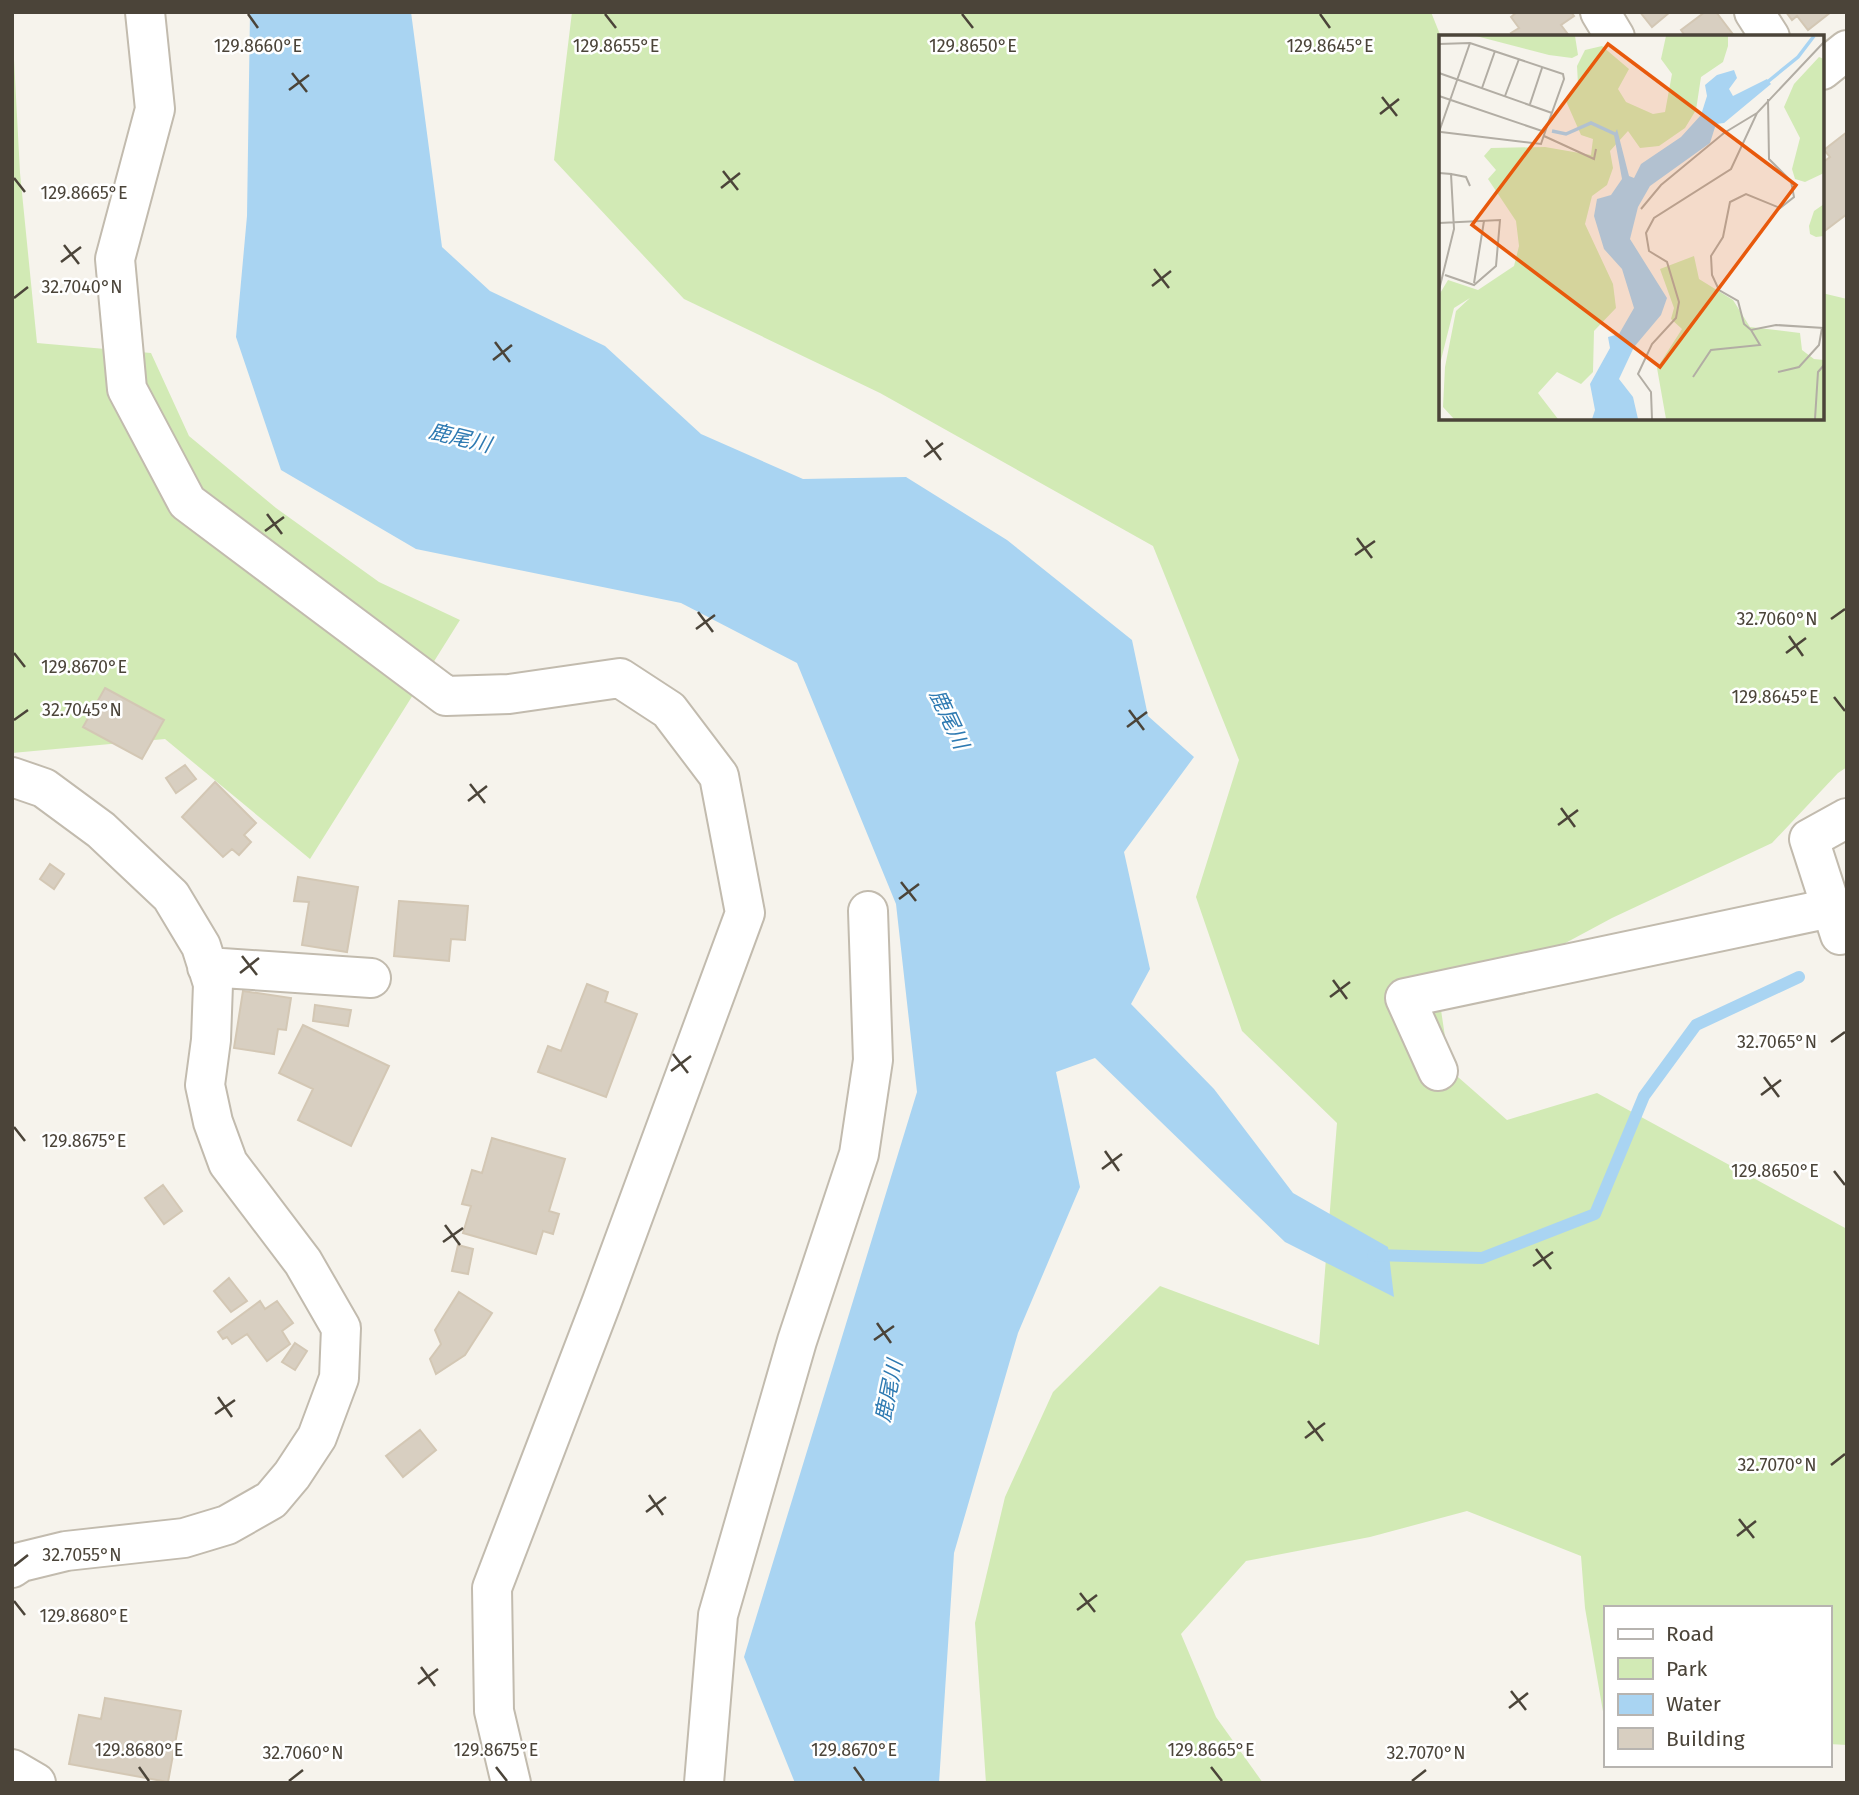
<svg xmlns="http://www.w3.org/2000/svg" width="1859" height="1795" font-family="'Fira Sans','Noto Sans JP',sans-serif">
<rect width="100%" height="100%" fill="#f6f3ec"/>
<path fill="#d2eab5" d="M572,12H1431L1441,37V418H1822V293L1847,299V767L1838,773L1772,843L1612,918L1441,1010L1450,1070L1507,1120L1597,1093L1847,1229V1745L1829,1744V1608H1605V1723L1585,1608L1581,1556L1467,1511L1370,1537L1246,1561L1181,1634L1216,1717L1263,1783H986L975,1623L1005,1497L1053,1392L1160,1286L1319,1345L1337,1123L1242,1031L1196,897L1239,760L1153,546L880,393L684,299L554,160Z
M12,21L20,173L37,343L151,353L189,436L276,508L379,582L460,620L310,859L165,739L12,753Z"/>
<path fill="#a9d4f2" d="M250,12H411L442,247L490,291L605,346L701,434L803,479L906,477L1007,540L1132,640L1148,716L1194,757L1124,852L1150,969L1131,1004L1214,1089L1293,1193L1388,1247L1394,1297L1285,1242L1095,1058L1056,1072L1080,1187L1018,1333L954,1553L939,1783H795L744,1657L917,1092L896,904L797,663L681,603L416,549L281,470L236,337L247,216Z"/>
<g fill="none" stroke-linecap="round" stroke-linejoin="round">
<path stroke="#a9d4f2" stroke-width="12" d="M1373,1255L1482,1258L1595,1214L1644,1096L1696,1025L1799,977"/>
</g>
<path fill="#d8cfc1" stroke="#d3c7b4" stroke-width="2" d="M1517,12H1571L1574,16L1561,25L1570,37H1514L1511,33L1519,28L1511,17Z
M1640,12H1670L1652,27Z
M1705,12H1716L1735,37H1686L1681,30Z
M1786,12H1831L1808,30L1797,16L1792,20Z
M1847,132V214L1822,233V163L1830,157L1824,150Z
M105,688L164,720L142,759L83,727Z
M185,765L196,779L176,793L166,778Z
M215,782L256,823L244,835L251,842L239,855L232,849L223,857L182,817Z
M50,864L64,874L54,889L40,879Z
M298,877L358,887L347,952L302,945L309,902L294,901Z
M399,901L468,906L465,940L451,939L449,961L394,956Z
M587,984L608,992L605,1002L637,1014L606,1097L538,1072L548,1046L561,1051Z
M243,991L291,998L286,1030L278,1029L274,1054L234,1048Z
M315,1005L351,1010L348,1026L313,1021Z
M303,1025L389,1066L351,1146L298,1120L313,1089L279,1073Z
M492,1138L565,1159L549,1211L559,1214L553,1234L543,1231L536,1254L463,1233L471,1206L462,1204L472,1170L482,1173Z
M163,1185L182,1211L164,1224L145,1198Z
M458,1245L473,1249L468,1274L452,1271Z
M229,1278L247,1301L231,1312L214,1291Z
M459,1292L492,1313L465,1355L436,1374L430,1359L441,1344L435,1330Z
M260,1301L265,1309L277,1301L293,1323L282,1331L290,1344L267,1361L247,1334L232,1344L227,1337L223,1339L218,1332Z
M295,1343L307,1351L295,1370L282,1362Z
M420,1430L436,1450L403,1477L386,1456Z
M105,1698L181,1711L168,1782L69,1764L79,1715L101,1719Z"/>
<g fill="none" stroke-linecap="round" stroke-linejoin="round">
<g stroke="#c2bbae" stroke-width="42">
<path id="minor" d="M145,12L155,109L115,259L127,389L187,502L446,696L509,694L620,678L669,710L719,776L745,913L602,1301L492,1588L494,1711L511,1783
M1600,12L1615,37
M1754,12L1770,37
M1822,70L1847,50
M12,777L44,788L101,830L171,896L201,946L213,984L211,1040L205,1085L213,1122L228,1163L303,1262L341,1328L339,1378L317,1437L292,1475L271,1500L227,1525L184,1538L66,1551L21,1562L12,1568
M1840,935L1809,839L1847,818
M207,967L371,978
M1438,1071L1405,998L1831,908
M12,1769L36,1783
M704,1783L718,1615L797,1341L859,1154L873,1060L868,911"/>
</g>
<use href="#minor" stroke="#fff" stroke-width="38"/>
</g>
<path fill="none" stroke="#4b4439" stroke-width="2.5" d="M248,14L258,28M605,14L616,28M962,14L973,28M1320,14L1330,28M292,73L307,92M289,90L309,75M1382,97L1397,116M1380,114L1399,99M723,171L738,190M14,178L25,192M721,188L740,173M64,245L79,264M61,262L81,247M1154,269L1169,288M1152,286L1171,271M14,298L28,287M495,342L510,362M493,360L512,345M926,440L941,460M924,457L943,443M267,514L282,534M265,531L284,517M1357,538L1372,558M1355,555L1375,541M698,612L713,632M1831,619L1845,609M696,629L715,615M1789,636L1803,656M14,653L25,667M1786,653L1806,638M1834,697L1845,711M1129,710L1144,730M14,720L28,710M1127,727L1147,712M470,784L485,803M468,801L487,786M1561,808L1575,827M1558,825L1578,810M901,882L916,901M899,899L919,884M242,956L257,975M240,973L259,958M1333,980L1347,999M1330,997L1350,982M1831,1042L1845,1032M673,1054L688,1073M671,1071L691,1056M1764,1077L1779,1097M1761,1095L1781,1080M14,1127L25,1141M1105,1151L1119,1171M1102,1169L1122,1154M1834,1171L1845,1185M445,1225L460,1245M443,1242L463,1228M1536,1249L1551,1269M1533,1266L1553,1252M877,1323L891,1343M874,1340L894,1326M218,1397L232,1417M215,1414L235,1400M1308,1421L1323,1441M1305,1438L1325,1423M1831,1465L1845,1454M649,1495L663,1515M646,1512L666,1497M1739,1519L1754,1538M1737,1536L1756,1521M14,1566L28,1555M1080,1593L1095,1612M14,1601L25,1615M1077,1610L1097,1595M421,1667L435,1686M418,1684L438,1669M1511,1691L1526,1710M1509,1708L1528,1693M139,1767L149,1781M496,1767L507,1781M854,1767L864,1781M1211,1767L1222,1781M289,1781L303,1770M1412,1781L1426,1770"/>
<g text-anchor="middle" stroke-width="5" stroke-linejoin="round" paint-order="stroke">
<g font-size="21" font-style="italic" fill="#2e7ab2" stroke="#fff">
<text transform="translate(460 438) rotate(14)" y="7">鹿尾川</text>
<text transform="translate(949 719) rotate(65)" y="7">鹿尾川</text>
<text transform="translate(889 1391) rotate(-78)" y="7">鹿尾川</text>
</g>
</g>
<g transform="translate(1439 35)">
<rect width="385" height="385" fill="#f6f3ec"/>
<path d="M37,1H136L139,20L133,23L110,20ZM227,1H289V11L284,27L262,42L257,75L246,93L220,111L201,113L189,96L171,116L174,133L168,150L153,161L146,189L174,249L177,273L155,296L154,337L142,349L118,337L99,358L119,384H15L4,372L6,332L17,276L31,263L15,273L0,333V260L9,245L39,255L75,231L80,211L77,186L49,144L57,135L45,121L52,113L106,112L152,120L154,104L142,100L127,66L139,49L138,31L146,15L163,11L190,34L179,54L187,67L214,79L226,77L233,39L222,24ZM380,22L385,24V138L366,147L356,144L353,134L361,103L345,72L355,49ZM385,169V201L377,202L371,199L370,191L375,176ZM255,221L260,244L294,265L311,292L361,298L363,315L375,324L385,325V384H227L218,333L243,294L232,284L235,273L221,234Z" fill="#d2eab5"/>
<path d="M295,35L298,43L290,54L294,61L328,44L332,49L285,88L277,89L271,108L211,151L199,172L191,204L228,263L222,280L195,312L180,344L194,362L199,384H153L156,375L151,349L171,313L169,302L180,299L195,273L183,234L165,214L155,181L158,164L172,160L183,144L175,100L178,94L190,141L195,143L202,129L242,102L262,80L268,61L266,50L278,40Z" fill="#a9d4f2"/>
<path fill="none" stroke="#a9d4f2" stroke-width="3.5" d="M321,53L359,22L375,1M113,96L127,99L152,88L176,99"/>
<path fill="none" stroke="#b2ada4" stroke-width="2" d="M0,9L31,8L124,39L125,44L106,97L0,61M0,38L113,78M43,53L56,16M66,61L80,24M329,64L330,124L352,146L355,162L341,173L307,159L291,167L284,202L272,221L273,240L280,255L299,266L305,289L312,295L337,290L385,293M91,69L103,33M0,97L31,8M2,97L102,109L106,97M105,101L155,124L157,114M0,138L12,139L15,194L0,255M12,139L27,142L31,151M202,174L222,150L285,98L318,78M0,188L61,185L57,231L35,250L6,240M35,248L45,186M339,337L360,332L380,310L383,293M254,342L272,315L321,310L312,295M213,384L212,357L199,339L213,309L237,283L240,267L228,227L210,216L207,198L215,183L292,134L318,78L385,7M376,384L379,337L385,330"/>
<path fill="#e8590c" fill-opacity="0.15" stroke="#e8590c" stroke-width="3.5" d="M169,9L357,150L221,332L33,190Z"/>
<rect width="385" height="385" fill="none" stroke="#4b4439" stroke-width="3.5"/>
</g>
<g font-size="18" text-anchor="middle" fill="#4b4439" stroke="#fff" stroke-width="5" stroke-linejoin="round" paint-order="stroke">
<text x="258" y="52">129.8660°E</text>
<text x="616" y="52">129.8655°E</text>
<text x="973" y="52">129.8650°E</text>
<text x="1330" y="52">129.8645°E</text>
<text x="84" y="199">129.8665°E</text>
<text x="82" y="293">32.7040°N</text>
<text x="1777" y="625">32.7060°N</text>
<text x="84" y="673">129.8670°E</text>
<text x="1775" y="703">129.8645°E</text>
<text x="82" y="716">32.7045°N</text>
<text x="1777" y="1048">32.7065°N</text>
<text x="84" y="1147">129.8675°E</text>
<text x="1775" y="1177">129.8650°E</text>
<text x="1777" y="1471">32.7070°N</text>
<text x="82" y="1561">32.7055°N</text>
<text x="84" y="1622">129.8680°E</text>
<text x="139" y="1756">129.8680°E</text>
<text x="496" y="1756">129.8675°E</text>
<text x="854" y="1756">129.8670°E</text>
<text x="1211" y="1756">129.8665°E</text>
<text x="303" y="1759">32.7060°N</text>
<text x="1426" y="1759">32.7070°N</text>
</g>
<rect width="1859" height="1795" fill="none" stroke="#4b4439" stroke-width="28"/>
<rect x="1604" y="1606" width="228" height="161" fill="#ffffff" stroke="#b7b4b0" stroke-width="2"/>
<rect x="1618" y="1629" width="35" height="10" fill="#ffffff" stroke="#b7b4b0" stroke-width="2"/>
<text x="1666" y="1641" font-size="21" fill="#4b4439">Road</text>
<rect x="1618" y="1658" width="35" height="21" fill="#d2eab5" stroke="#b7b4b0" stroke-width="2"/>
<text x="1666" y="1676" font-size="21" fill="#4b4439">Park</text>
<rect x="1618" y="1694" width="35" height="21" fill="#a9d4f2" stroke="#b7b4b0" stroke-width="2"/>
<text x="1666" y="1711" font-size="21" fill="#4b4439">Water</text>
<rect x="1618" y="1728" width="35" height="21" fill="#d8cfc1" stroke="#b7b4b0" stroke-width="2"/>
<text x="1666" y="1746" font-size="21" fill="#4b4439">Building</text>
</svg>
